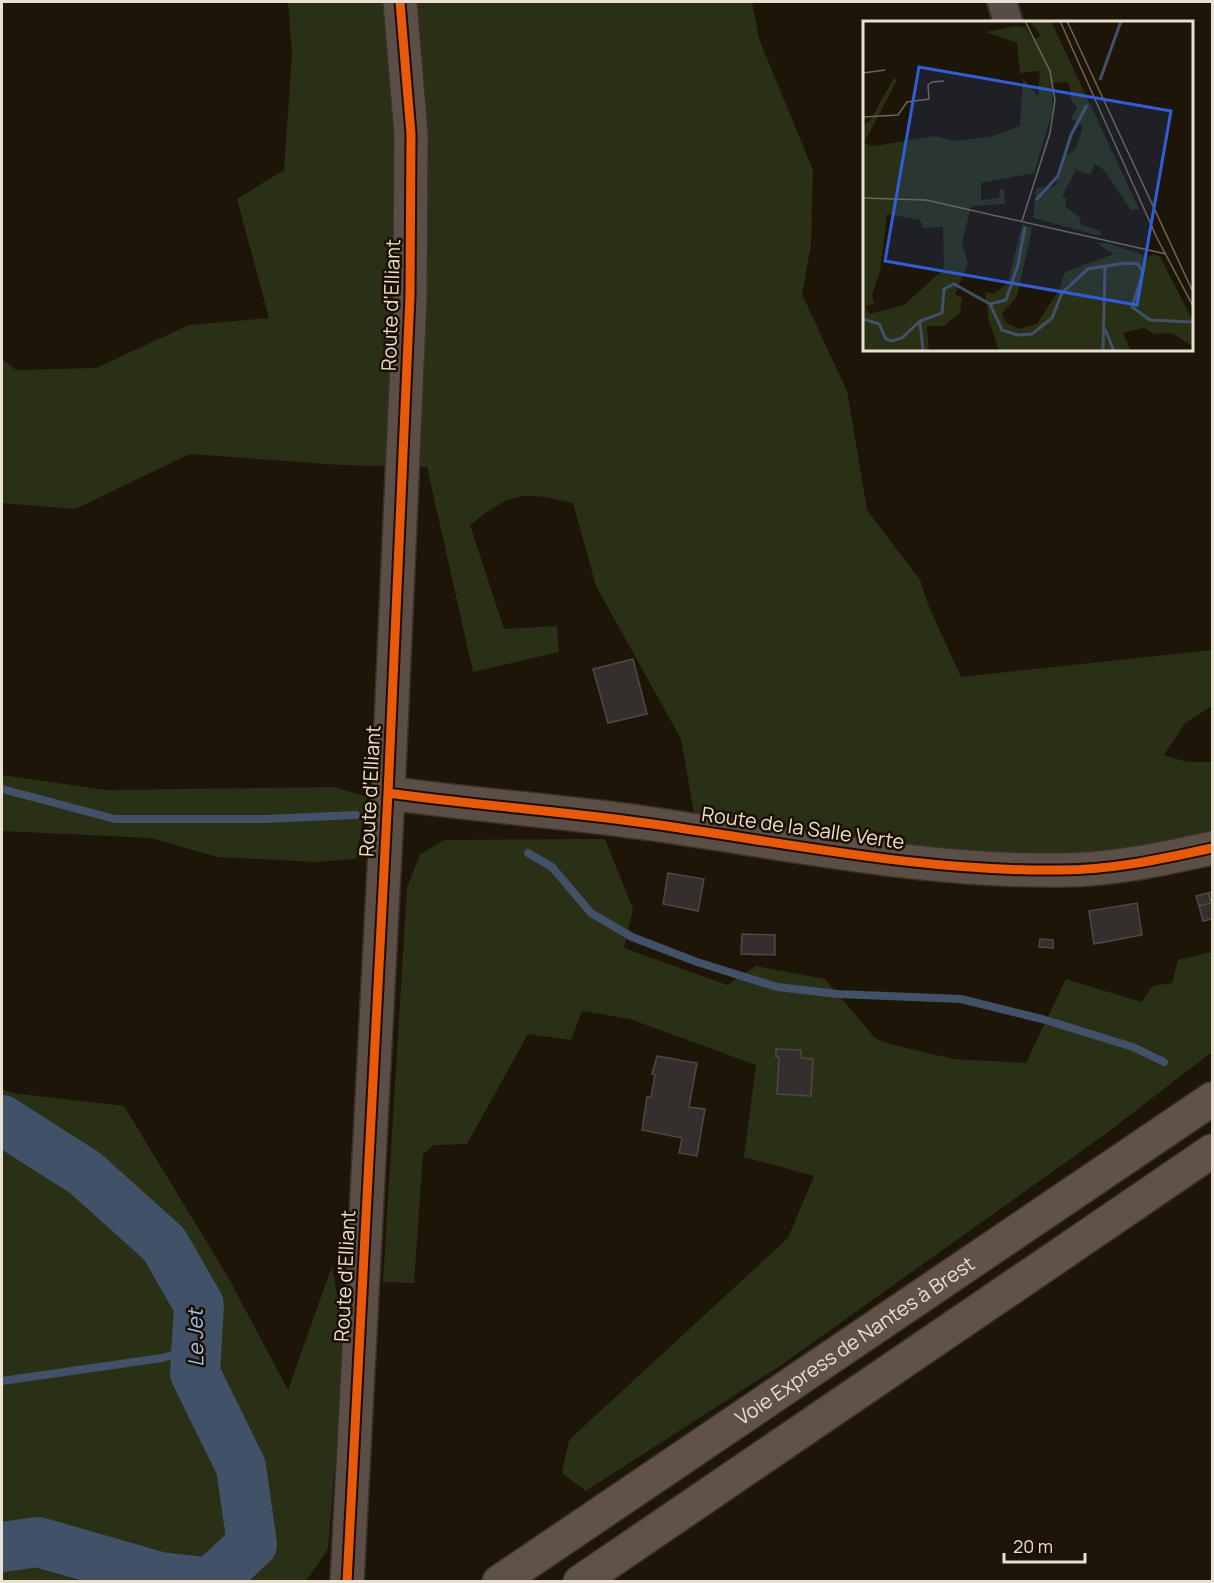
<svg xmlns="http://www.w3.org/2000/svg" width="1214" height="1583" font-family="Manrope,sans-serif">
<rect width="100%" height="100%" fill="#1d1508"/>
<path fill="#2a3015" d="M288,2H752L759,39L813,170L811,245L802,294L847,391L867,510L920,580L929,607L961,677L1212,650V706L1185,723L1164,755L1187,762H1212V839L1124,855L977,860L694,813L681,739L596,586L573,503C520,491 514,491 470,525L504,629L557,626L559,652L473,672L427,467L341,465L190,454L75,509L2,503V359L16,370L96,368L189,325L269,318L237,199L284,170L292,54Z
M2,775L106,790L334,787L367,797L356,859L316,862L217,857L151,838L2,831Z
M605,839L633,909L624,948L727,985L756,966L825,979L875,1038L889,1044L953,1059L1026,1063L1066,979L1141,1002L1153,986L1172,983L1178,960L1212,952V1052L1104,1135L777,1368L586,1491L562,1473L569,1440L788,1238L814,1176L744,1157L756,1065L630,1019L582,1011L571,1040L528,1034L467,1144L434,1145L423,1154L414,1283L383,1282L407,888L420,854L444,840Z
M2,1089L12,1093L124,1106L228,1277L288,1390L332,1266L345,1340L328,1549L306,1581H2Z"/>
<g fill="none" stroke-linecap="round" stroke-linejoin="round">
<path stroke="#405168" stroke-width="8" d="M2,789L115,819H266L356,815
M528,853L552,867L591,913L632,937L697,962L777,987L838,994L961,999L1042,1019L1133,1047L1164,1062
M2,1381L162,1358L197,1348"/>
<path stroke="#405168" stroke-width="50" d="M2,1120L85,1173L164,1244L199,1305L195,1373L241,1467L252,1544L211,1582
M2,1547L38,1542L160,1577L205,1582"/>
</g>
<path fill="#342e2d" stroke="#4f4847" stroke-width="1.5" d="M633,659L647,714L608,723L593,669Z
M668,873L704,879L698,911L663,904Z
M1212,892V919L1203,921L1199,906L1211,903L1208,893Z
M1208,893L1211,903L1199,906L1196,896Z
M1137,903L1142,935L1094,944L1089,911Z
M742,934L775,935V955L741,954Z
M1040,939L1053,940V948L1039,947Z
M776,1049L801,1050V1058L813,1059L811,1096L777,1094L779,1057H776Z
M657,1056L697,1063L689,1107L705,1109L697,1156L679,1153L682,1138L642,1130L647,1097H651L655,1075L652,1074Z"/>
<g fill="none" stroke-linecap="round" stroke-linejoin="round">
<g stroke="#383126" stroke-width="32">
<path id="street" d="M1002,2L1008,22"/>
</g>
<g stroke="#383126" stroke-width="36">
<path id="secondary" d="M388,793C473,805 560,811 645,823C783,842 921,872 1060,870C1112,870 1162,859 1212,848
M347,1582L388,793L410,296L411,134L400,2"/>
</g>
<g stroke="#383126" stroke-width="36">
<g id="highway">
<path id="s1" d="M499,1582L1212,1099"/>
<path d="M580,1582L1212,1151"/>
</g>
</g>
<use href="#street" stroke="#584c48" stroke-width="28"/>
<use href="#secondary" stroke="#5b4e47" stroke-width="33"/>
<use href="#highway" stroke="#605149" stroke-width="33"/>
<g stroke="#1b0f00" stroke-width="13">
<path id="cycleway" d="M388,793C473,805 560,811 645,823C783,842 921,872 1060,870C1112,870 1162,859 1212,848
M347,1582L388,793L410,296L411,134L400,2"/>
</g>
<use href="#cycleway" stroke="#e8590c" stroke-width="9"/>
</g>
<g text-anchor="middle" stroke-width="5" stroke-linejoin="round" paint-order="stroke">
<g font-size="20" fill="#e8e0d0" stroke="#1b0f00">
<text transform="translate(391 305) rotate(-88)" y="7">Route d'Elliant</text>
<text transform="translate(370 791) rotate(-87)" y="7">Route d'Elliant</text>
<text transform="translate(803 828) rotate(8)" y="7">Route de la Salle Verte</text>
<text transform="translate(345 1276) rotate(-87)" y="7">Route d'Elliant</text>
<text dy="7" stroke="none"><textPath href="#s1" startOffset="430">Voie Express de Nantes à Brest</textPath></text>
</g>
<g font-size="21" font-style="italic" fill="#9fc2f4" stroke="#1b0f00">
<text transform="translate(196 1338) rotate(-91)" y="7">Le Jet</text>
</g>
</g>
<g transform="translate(863 21)">
<rect width="330" height="330" fill="#1d1508"/>
<path d="M167,0H188L276,188L268,189L241,149L232,143L227,154L213,149L199,175L204,178L202,185L217,197L218,204L238,210L237,215L170,197L173,167L191,166L199,151L201,136L212,129L220,106L208,97L214,86L208,79L207,66L204,61L190,62L189,92L171,152L118,162V179L136,177L137,168L141,169L142,183L108,185L99,222L105,242L92,273L99,277L97,292L81,305H64L66,330H0V103L7,100L31,57L34,59L29,69L1,122L11,125L72,115L91,120L127,116L157,105L160,58L175,75L177,50L157,52L154,22L123,11L153,5L163,7L170,19L178,15ZM24,193L57,199L60,207L80,206L81,248L41,284L6,293L3,285L11,283L9,273L17,251ZM159,203L169,207L168,213L154,275L139,293L143,302L156,308L174,303L196,269L202,251L251,233L233,222H245L285,236L291,233L297,236L330,300V325L308,312L291,313L281,307L260,312L268,330H136L126,300L122,271L131,273L145,262Z" fill="#2a3015" fill-rule="evenodd"/>
<path fill="none" stroke="#405168" stroke-width="3" d="M237,59L258,0M173,179L195,155L208,114L224,84M127,283L143,279L155,244L162,206M0,298L16,303L23,318L29,320L39,317L57,300L79,292L81,268L91,263L127,283L139,309L154,314L169,313L189,297L199,272L225,248L263,242L275,243L280,251L269,286L287,299L330,301M57,300L60,330M242,308L251,330M240,330L242,246"/>
<path fill="none" stroke="#6e6658" stroke-width="1.5" d="M197,0L294,217L330,285M204,0L330,271M0,52L22,49M0,96L35,94L44,81L66,78L65,64L69,61L81,60M0,177L63,179L303,233M159,200L187,112L192,79L187,50L162,0"/>
<path fill="#315dd7" fill-opacity="0.15" stroke="#315dd7" stroke-width="3" d="M56,46L308,90L274,284L22,240Z"/>
<rect width="330" height="330" fill="none" stroke="#e8e0d0" stroke-width="3"/>
</g>
<rect width="1214" height="1583" fill="none" stroke="#e8e0d0" stroke-width="6"/>
<path d="M1004 1553v9h81v-9" fill="none" stroke="#e8e0d0" stroke-width="3"/>
<text x="1013" y="1553" font-size="18" fill="#e8e0d0" stroke="#1b0f00" stroke-width="4.5" paint-order="stroke">20 m</text>
</svg>
